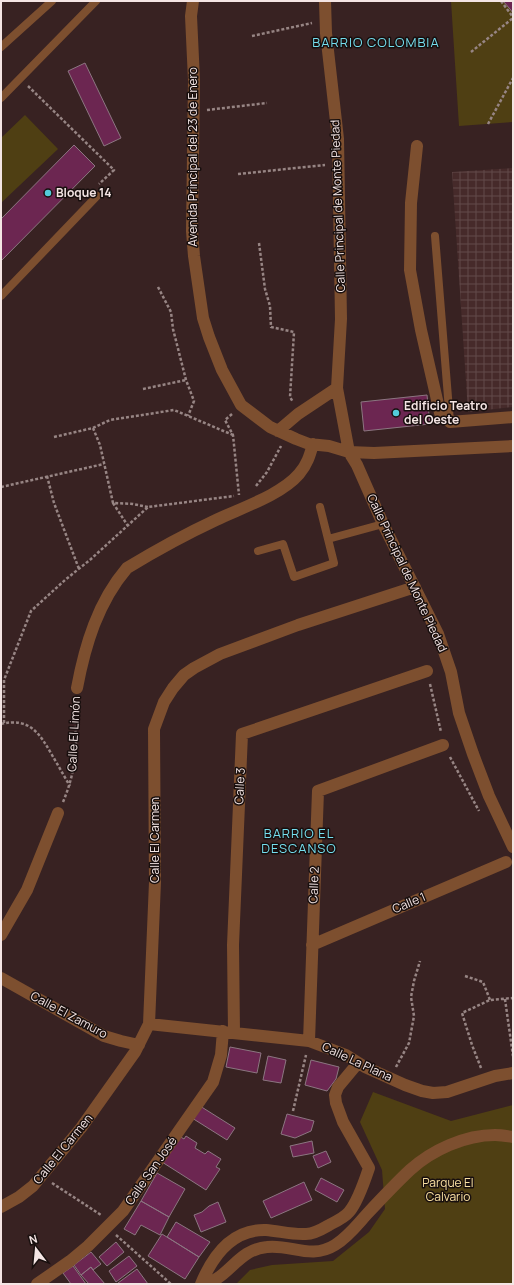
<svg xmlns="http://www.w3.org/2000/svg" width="514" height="1285" font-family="Manrope,sans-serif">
<defs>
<pattern id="industrial-grid" width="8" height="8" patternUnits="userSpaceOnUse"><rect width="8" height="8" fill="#462a2a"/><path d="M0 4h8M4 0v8" fill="none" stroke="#614949"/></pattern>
</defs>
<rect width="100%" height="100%" fill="#382222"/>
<path fill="url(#industrial-grid)" d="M513,168V407L468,412L452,172Z"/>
<path fill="#4f3f13" d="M451,1H513V122L459,126Z
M25,115L58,149L1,203V138Z
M373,1092L451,1121L513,1105V1284H236L250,1270L272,1265L333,1261L369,1232L385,1209L382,1170L360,1122Z"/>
<path fill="#6c2651" stroke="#8c7681" d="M503,1H513V13L510,9Z
M85,63L121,138L104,146L68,71Z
M74,145L95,166L1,261V219Z
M427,395L430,424L364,431L361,402Z
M230,1047L261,1053L257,1073L226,1067Z
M268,1056L286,1060L281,1083L263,1080Z
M311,1060L339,1067L336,1079L327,1091L305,1085Z
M200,1106L235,1128L227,1140L192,1118Z
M287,1114L314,1121L311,1131L295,1138L281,1134Z
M179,1136L184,1139L186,1136L197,1143L195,1148L205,1154L208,1151L221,1159L216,1167L220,1169L206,1190L162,1162Z
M312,1141L314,1153L293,1157L290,1146Z
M326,1151L331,1162L318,1168L313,1156Z
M157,1173L185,1189L169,1217L141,1201Z
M321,1178L344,1190L337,1202L315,1190Z
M304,1182L312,1200L271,1218L263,1201Z
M141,1201L169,1217L160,1235L141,1225L135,1235L124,1229Z
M218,1202L226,1222L201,1232L194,1215L202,1212L209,1206Z
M176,1222L210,1242L199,1257L167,1237Z
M162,1234L199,1257L185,1279L148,1256Z
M116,1242L124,1252L107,1266L99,1257Z
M91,1252L101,1264L93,1270L91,1267L81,1275L74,1265Z
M129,1256L137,1266L116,1282L109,1271Z
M73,1266L86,1284H71L63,1273Z
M91,1267L93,1270L105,1284H89L81,1275Z
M137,1269L148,1284H118V1283Z"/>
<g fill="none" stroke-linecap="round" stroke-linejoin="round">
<path stroke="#978584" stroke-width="2.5" stroke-dasharray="3 2" stroke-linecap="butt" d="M501,1L513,17
M252,36L312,23
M471,52L513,18
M28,86L114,170L99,184
M207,110L267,103
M488,124L513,78
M238,174L325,165
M259,243L265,289L270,306L271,327L294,332L290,397L293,402
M158,287L171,312L173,329L186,380L194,401L188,416
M143,389L186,380
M232,414L225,420L233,435L239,495
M93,428L100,445L113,503L133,504L148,507
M54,437L93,428L110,420L174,410L233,435
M47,476L54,503L79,569
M256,486L267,472L281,446
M1,487L104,464
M113,503L128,526
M430,684L441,732
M4,723V680L31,611L65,580L91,559L148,507L234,496
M1,724C30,717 40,734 52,755C58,765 64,776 70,786
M450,757L479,811
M63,802C71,783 75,765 76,744C76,730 73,715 75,701
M465,976L483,982L490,1000
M505,999L513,1056
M396,1067L409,1043L414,1016L411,997L414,981L420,961
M481,1068L472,1045L462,1013L490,1000L513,998
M293,1111L306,1055
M52,1183L101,1215
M116,1235L171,1284"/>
<path stroke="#7d4f2f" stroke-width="8" d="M1,47L52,1
M1,98L96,1
M435,236L450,422
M1,296L97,196
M328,539L383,524
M258,551L283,544L294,577L334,563L320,507"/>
<path stroke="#7d4f2f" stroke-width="12" d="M193,1L191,16L194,80L192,231L194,256L203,318L209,337L222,370L241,405L270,427L296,439L309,444L329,446L349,452L374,453L513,446
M325,1L326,33L338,139L341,319L337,388L349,452L357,465L383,524L438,634L451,672L459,713L473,754L489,796L513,847
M417,146L411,203L410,270L421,330L440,413L450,422L513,417
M278,431L298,414L337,388
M77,688C85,645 98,602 127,568C155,551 186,534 216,520C241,508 281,495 299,474C307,465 310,455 313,444
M1,935L27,890L58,813
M312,945L506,862
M1,978L104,1036L121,1041L139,1045
M149,1024L309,1041L346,1055L365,1067L405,1085L422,1091L433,1093L447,1092L495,1076L513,1073
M234,1032L233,945L242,734L427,671
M309,1041L318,791L443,745
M1,1207L19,1197L33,1186L81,1128L135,1052L149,1024L155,882L154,729L164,702L173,688L184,675L194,668L220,654L298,625L415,587
M37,1284L70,1261L88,1246L123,1211L213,1082L221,1055L223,1031
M201,1284C213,1255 232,1229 266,1230C279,1231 293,1235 306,1234C315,1234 324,1228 331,1224C337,1221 345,1217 349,1212C357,1203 365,1180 369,1168L343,1122L336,1103L335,1095L338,1087L358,1063
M206,1284C230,1276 239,1249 267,1247C291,1244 311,1260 335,1245C348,1237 357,1225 367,1214C381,1199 395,1184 410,1170C432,1150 465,1135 495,1135C501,1135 507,1136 513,1137"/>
</g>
<g fill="#53cbdb" stroke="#180f0e" stroke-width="1.5">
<circle cx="48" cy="193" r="4"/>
<circle cx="396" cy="413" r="4"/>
</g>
<g text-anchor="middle" stroke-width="3" stroke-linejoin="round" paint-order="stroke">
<g font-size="12" fill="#f4e5e4" stroke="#180f0e">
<text transform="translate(193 157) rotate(-90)" y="4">Avenida Principal del 23 de Enero</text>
<text transform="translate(338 206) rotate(-92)" y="4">Calle Principal de Monte Piedad</text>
<text transform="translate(407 573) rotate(65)" y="4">Calle Principal de Monte Piedad</text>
<text transform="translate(74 734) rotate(-87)" y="4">Calle El Limón</text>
<text transform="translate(240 786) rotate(-87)" y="4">Calle 3</text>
<text transform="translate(155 840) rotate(-90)" y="4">Calle El Carmen</text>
<text transform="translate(314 885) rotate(-88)" y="4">Calle 2</text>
<text transform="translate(409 903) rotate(-23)" y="4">Calle 1</text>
<text transform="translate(69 1015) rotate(28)" y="4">Calle El Zamuro</text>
<text transform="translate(357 1062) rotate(25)" y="4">Calle La Plana</text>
<text transform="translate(63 1149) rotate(-51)" y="4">Calle El Carmen</text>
<text transform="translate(151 1171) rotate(-55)" y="4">Calle San José</text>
</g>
<g font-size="12" font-weight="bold" fill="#f4e5e4" stroke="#180f0e" text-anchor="start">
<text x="56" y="197">Bloque 14</text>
<text x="404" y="410">Edificio Teatro<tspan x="404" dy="14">del Oeste</tspan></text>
</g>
<g font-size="12" fill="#fae1a2" stroke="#180f0e">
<text x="448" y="1187">Parque El<tspan x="448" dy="14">Calvario</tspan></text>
</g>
<g font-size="13" letter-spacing="1" fill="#75deee" stroke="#180f0e">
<text x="376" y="47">BARRIO COLOMBIA</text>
<text x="299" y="838">BARRIO EL<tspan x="299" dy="15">DESCANSO</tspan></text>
</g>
</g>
<rect width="514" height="1285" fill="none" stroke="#f4e5e4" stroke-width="4"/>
<g transform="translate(36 1249) rotate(344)" stroke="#180f0e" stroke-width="3" paint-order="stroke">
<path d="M0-3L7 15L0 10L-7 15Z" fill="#f4e5e4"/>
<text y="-6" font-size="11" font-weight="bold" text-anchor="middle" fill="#f4e5e4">N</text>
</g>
</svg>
